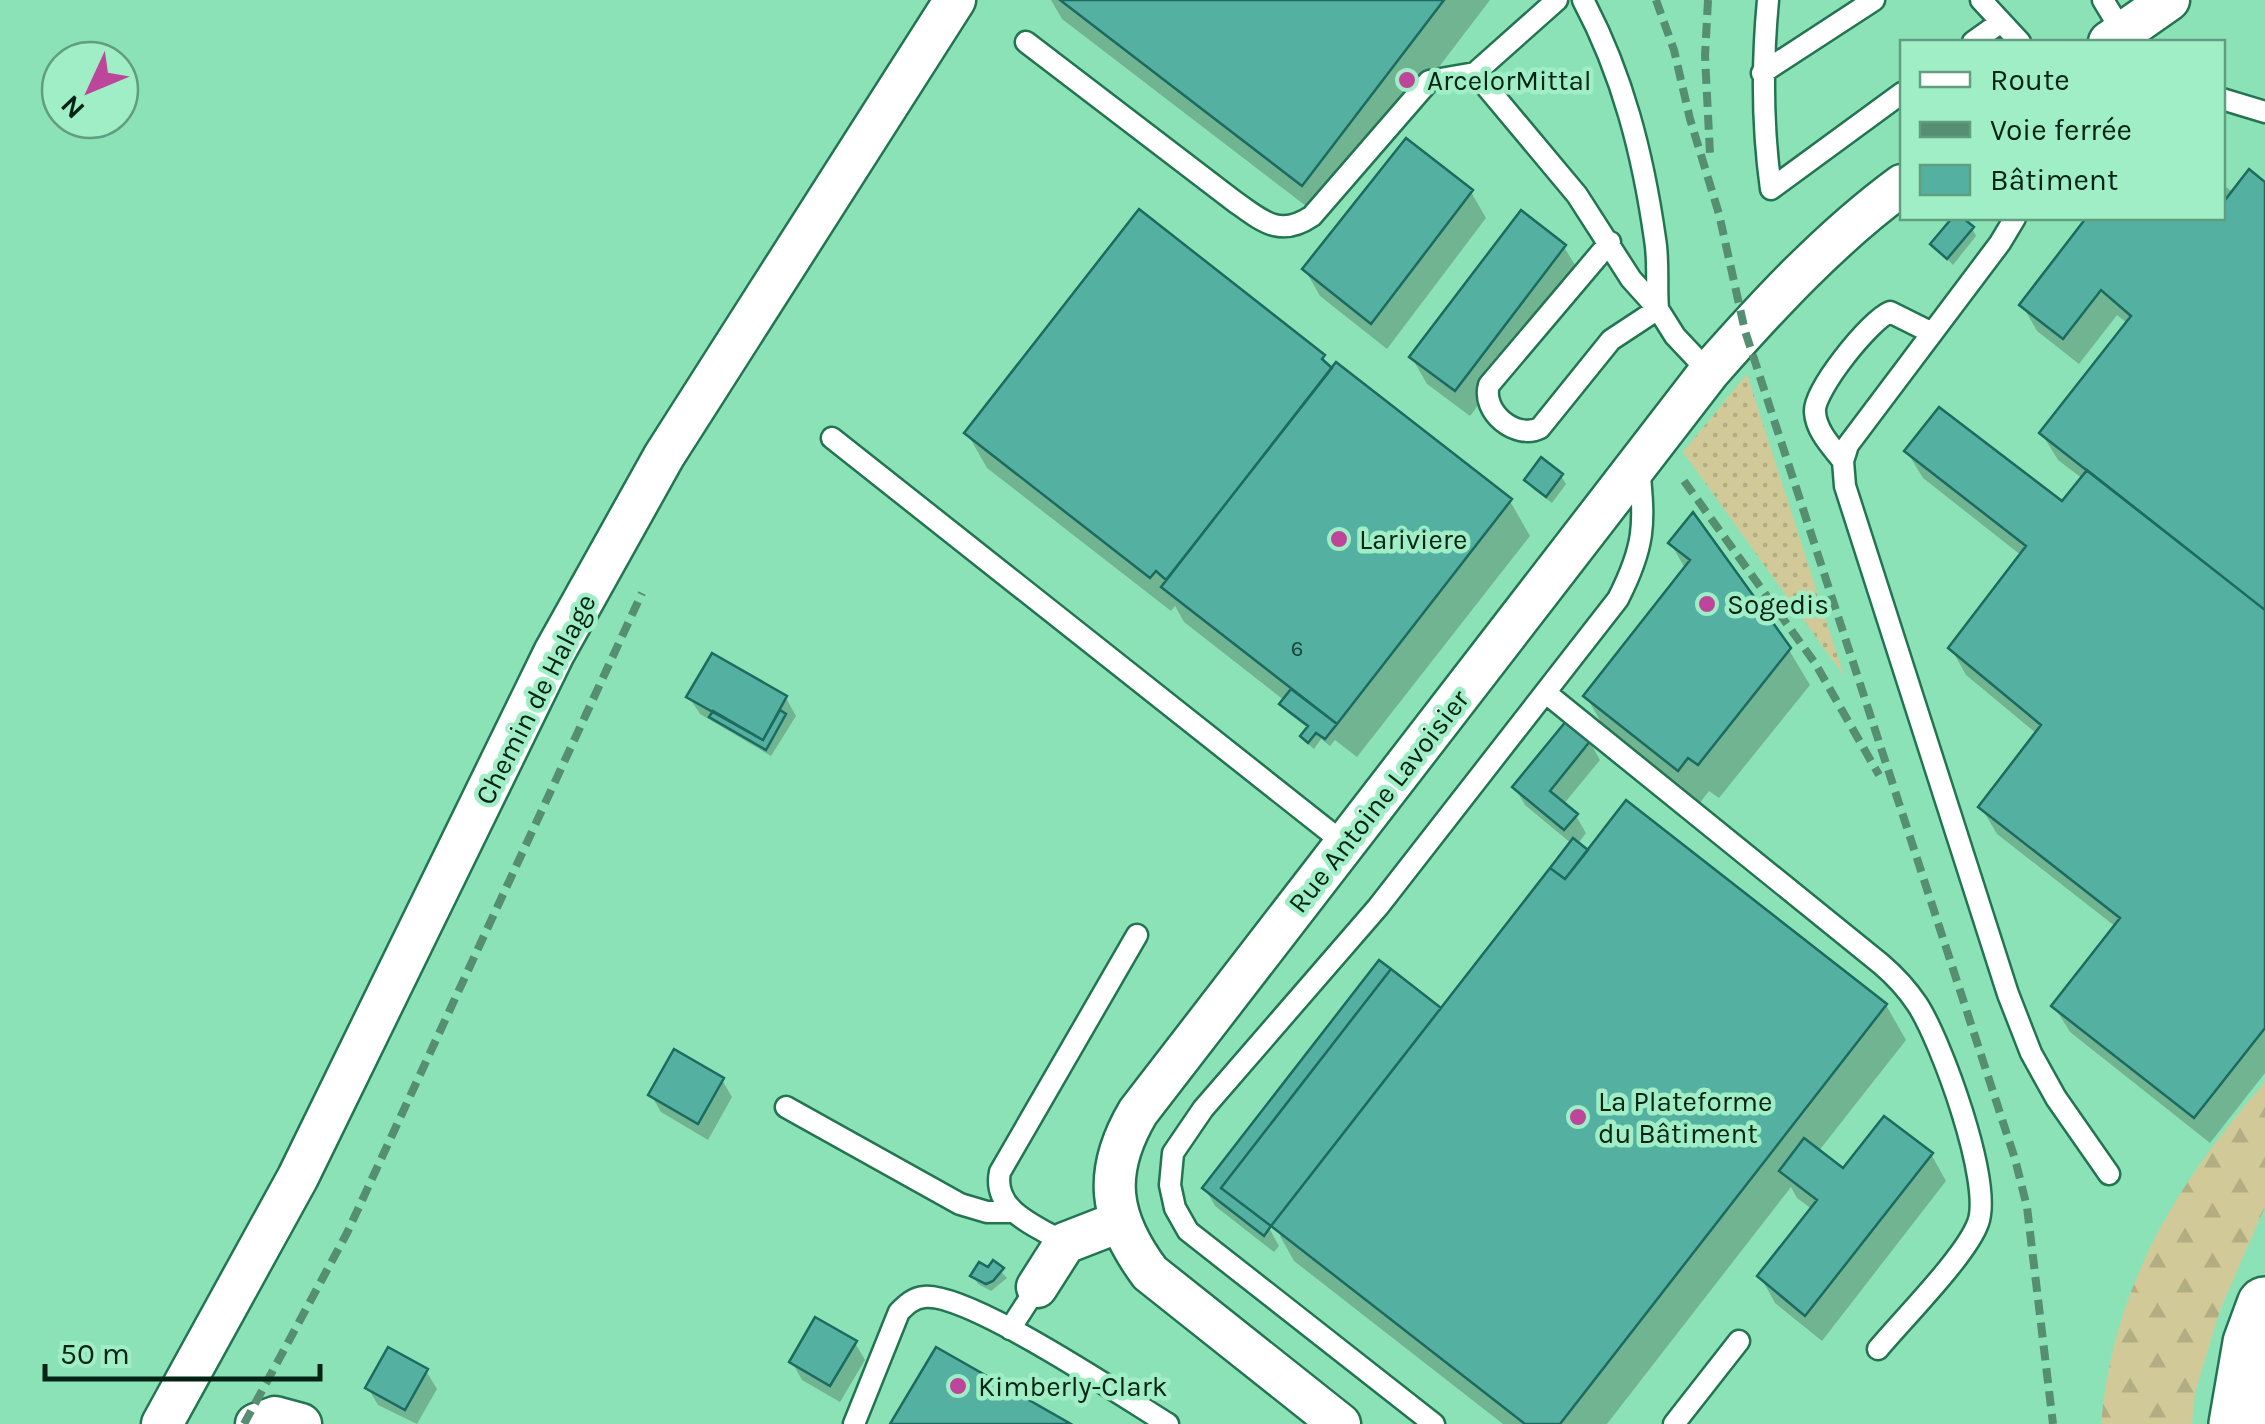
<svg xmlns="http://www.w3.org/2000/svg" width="2265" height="1424" font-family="Karla,sans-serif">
<defs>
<pattern id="grass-dots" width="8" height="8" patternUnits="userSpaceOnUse" patternTransform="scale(2.5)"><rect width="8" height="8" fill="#d1ca98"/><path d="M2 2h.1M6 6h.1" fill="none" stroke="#b2ad82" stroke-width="1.8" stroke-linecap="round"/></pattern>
<pattern id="forest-firs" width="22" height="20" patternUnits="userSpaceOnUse" patternTransform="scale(2.5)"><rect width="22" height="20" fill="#d1ca98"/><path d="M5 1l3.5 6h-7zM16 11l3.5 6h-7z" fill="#b2ad82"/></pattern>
</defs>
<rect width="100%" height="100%" fill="#a0eec5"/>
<path fill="#8ce2b7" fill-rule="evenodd" d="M0,0H2265V1424H0ZM1902,42H2222V218H1902ZM60,60H120V120H60Z"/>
<path fill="url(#grass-dots)" d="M1747,374L1844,676L1683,452Z"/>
<path fill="url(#forest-firs)" d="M2265,1082V1207L2220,1310L2195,1393L2192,1424H2101C2113,1287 2176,1184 2265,1082Z"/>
<path fill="#0003" d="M1051,0H1490L1323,219L1062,19Z
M2222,184L2234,193L2265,185V1073L2210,1143L2070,1032L2054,1006L2116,927L1997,834L1981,807L2037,734L1966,675L1951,648L2022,556L1923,478L1907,452L2062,505L2083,479L2058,460L2042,434L2128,324L2117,315L2079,364L2037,331L2022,305L2089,218H2222Z
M1471,192L1486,218L1387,349L1320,296L1305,270Z
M1955,218L1972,228L1976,236L1953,265L1933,244Z
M1564,247L1580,273L1470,416L1427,384L1412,358Z
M1323,357L1332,372L1510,501L1530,536L1357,757L1335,740L1330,746L1321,739L1314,749L1308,744L1303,736L1309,729L1287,712L1282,704L1285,701L1184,622L1175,606L1171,611L987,468L967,433Z
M1561,476L1566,484L1552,503L1532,488L1527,480Z
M1692,516L1789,650L1810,685L1719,798L1709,791L1699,804L1606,731L1586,696L1686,570L1671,544Z
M689,697L786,698L796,716L771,756L700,714Z
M1567,724L1590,742L1600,760L1563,805L1576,816L1586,833L1577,845L1886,1005L1906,1040L1818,1152L1843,1172L1931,1154L1946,1181L1822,1341L1775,1303L1760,1276L1813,1210L1797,1198L1791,1187L1607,1424H1503L1294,1261L1280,1236L1283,1232L1267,1214L1269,1228L1279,1246L1274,1252L1215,1206L1205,1188L1441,1011L1572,844L1525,805L1515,788Z
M722,1080L732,1097L708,1140L661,1112L651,1095Z
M993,1263L1007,1278L991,1291L978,1284L973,1276L988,1270Z
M855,1343L865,1360L840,1402L802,1380L792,1362Z
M426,1371L437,1389L417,1424L378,1405L368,1388Z"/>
<path fill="#54b0a0" stroke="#1c6b5f" stroke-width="2.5" d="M1060,0H1444L1302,186Z
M1406,138L1473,190L1371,324L1302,269Z
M2249,169L2265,182V610L2039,433L2131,316L2101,290L2063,339L2019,305L2086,218H2222V204Z
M1139,209L1325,355L1322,359L1332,368L1166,580L1156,571L1150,578L964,433Z
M1521,210L1566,245L1455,391L1409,357Z
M1952,218H1963L1974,227L1947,259L1930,244Z
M1336,362L1512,499L1337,724L1161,587Z
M1939,407L2062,501L2087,470L2265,610V1028L2194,1118L2051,1006L2120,918L1978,807L2041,725L1948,648L2026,546L1904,451Z
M1541,457L1563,474L1546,497L1524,480Z
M1693,512L1791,648L1698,765L1688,758L1678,771L1583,696L1690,560L1668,543Z
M712,653L787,696L763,740L686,697Z
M1291,689L1337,724L1325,739L1316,733L1308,743L1300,736L1308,726L1279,704Z
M780,710L786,714L766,750L709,717L713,711L763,740Z
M1567,720L1591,740L1550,791L1578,814L1564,830L1512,787Z
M1626,800L1887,1004L1560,1424H1525L1271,1226L1550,868L1565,879Z
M1573,838L1588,850L1565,879L1550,868Z
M1379,960L1391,969L1221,1188L1271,1226L1264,1236L1202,1188Z
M1391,969L1441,1008L1271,1226L1221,1188Z
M674,1049L724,1078L698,1124L648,1095Z
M1884,1116L1933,1153L1805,1316L1757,1276L1817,1200L1779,1171L1804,1138L1843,1168Z
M993,1260L1004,1268L993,1281L986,1284L970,1276L979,1262L988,1267Z
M815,1317L857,1341L830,1386L789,1362Z
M388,1347L428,1369L405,1410L365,1388Z
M936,1347L1071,1424H890Z"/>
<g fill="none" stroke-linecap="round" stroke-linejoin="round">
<g stroke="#237451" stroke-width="25">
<path id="service" d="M1557,0L1475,73L1577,195L1631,279L1658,309
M1583,0C1623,75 1643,155 1655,239C1659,262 1656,286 1658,309
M1768,0C1762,64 1762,125 1771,189L1902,93
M1981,0L2020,42
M2103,0L2123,33
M1026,42L1234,201C1262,221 1280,238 1312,216L1429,81L1475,73
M1973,42L2001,22
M1762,73L1874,0
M2222,99L2265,112
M2015,218L2000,243L1848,445L1843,461L1845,486L2008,994L2031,1053L2056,1098L2109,1174
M1610,242L1489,385C1481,412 1516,440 1540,428L1611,340L1658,309L1675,336L1709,372
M832,438L1345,844
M1843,461C1832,447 1816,431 1815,412C1813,391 1870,320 1890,312L1932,333
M1546,693L1881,964C1895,976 1907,989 1917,1004C1941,1040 1993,1183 1978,1223C1966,1256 1903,1319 1878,1349
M786,1107L960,1204L987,1212H1014
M1065,1243C1037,1226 992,1211 1000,1172L1137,935
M1010,1329L1037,1287
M854,1424L899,1312C906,1305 913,1298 924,1297C968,1292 1124,1397 1168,1424
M1434,1424L1188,1231L1175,1208L1170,1185L1173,1153L1203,1109L1378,907L1618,599C1645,546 1645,525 1639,467
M1674,1424L1739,1341"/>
</g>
<g stroke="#237451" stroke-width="45">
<path id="minor" d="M2109,42L2169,0
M1037,1287L1065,1243L1119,1222
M162,1424L298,1177L554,653L664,456L955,0
M256,1424L275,1417L301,1424
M1340,1424L1150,1273C1109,1218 1102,1173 1138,1112L1709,372C1768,305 1830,238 1902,185"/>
</g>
<g stroke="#237451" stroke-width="60">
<path id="secondary" d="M2237,1424L2251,1343L2265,1305"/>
</g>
<use href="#service" stroke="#fff" stroke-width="20"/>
<use href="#minor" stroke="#fff" stroke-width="40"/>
<use href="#secondary" stroke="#fff" stroke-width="55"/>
<path stroke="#558e71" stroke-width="8" stroke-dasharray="15 8" stroke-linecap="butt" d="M1656,0L1674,50L1690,119L1719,214L1745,331L2015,1159L2027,1207L2053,1424
M1708,0L1705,56L1710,154
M1684,481L1815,663L1879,775
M244,1424L347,1233L642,593"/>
</g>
<g fill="#bd459a" stroke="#a0eec5" stroke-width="4">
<circle cx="1407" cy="80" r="10"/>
<circle cx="1339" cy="539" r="10"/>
<circle cx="1707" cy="604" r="10"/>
<circle cx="1578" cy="1117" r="10"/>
<circle cx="958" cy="1386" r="10"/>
</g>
<g text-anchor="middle" stroke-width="9" stroke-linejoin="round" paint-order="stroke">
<g font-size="22" fill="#174738">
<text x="1297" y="656">6</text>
</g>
<g font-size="28" fill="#032415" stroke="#a0eec5" text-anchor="start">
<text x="1427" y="90">ArcelorMittal</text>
<text x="1359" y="549">Lariviere</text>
<text x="1727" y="614">Sogedis</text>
<text x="1598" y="1111">La Plateforme<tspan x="1598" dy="32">du Bâtiment</tspan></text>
<text x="978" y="1396">Kimberly-Clark</text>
</g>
<g font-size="28" fill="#032415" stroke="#a0eec5">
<text transform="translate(535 699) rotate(-63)" y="10">Chemin de Halage</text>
<text transform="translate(1378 801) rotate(-52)" y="10">Rue Antoine Lavoisier</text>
</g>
</g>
<rect x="1900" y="40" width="325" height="180" fill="#a0eec5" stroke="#619d7f" stroke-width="2.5"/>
<rect x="1920" y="72" width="50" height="15" fill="#ffffff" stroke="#619d7f" stroke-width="2.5"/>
<text x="1990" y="90" font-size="30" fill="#032415">Route</text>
<rect x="1920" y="122" width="50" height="15" fill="#558e71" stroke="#619d7f" stroke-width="2.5"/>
<text x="1990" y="140" font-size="30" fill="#032415">Voie ferrée</text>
<rect x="1920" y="165" width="50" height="30" fill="#54b0a0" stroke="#619d7f" stroke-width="2.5"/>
<text x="1990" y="190" font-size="30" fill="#032415">Bâtiment</text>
<g transform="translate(90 90) rotate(226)"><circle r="48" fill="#a0eec5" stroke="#619d7f" stroke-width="2.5"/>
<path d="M0-8L18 38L0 25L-18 38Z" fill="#bd459a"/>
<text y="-15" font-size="28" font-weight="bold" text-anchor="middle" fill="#032415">N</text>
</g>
<path d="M45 1364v15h275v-15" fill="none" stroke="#032415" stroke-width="5"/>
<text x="60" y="1364" font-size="30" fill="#032415" stroke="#a0eec5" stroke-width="8" paint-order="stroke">50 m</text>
</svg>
